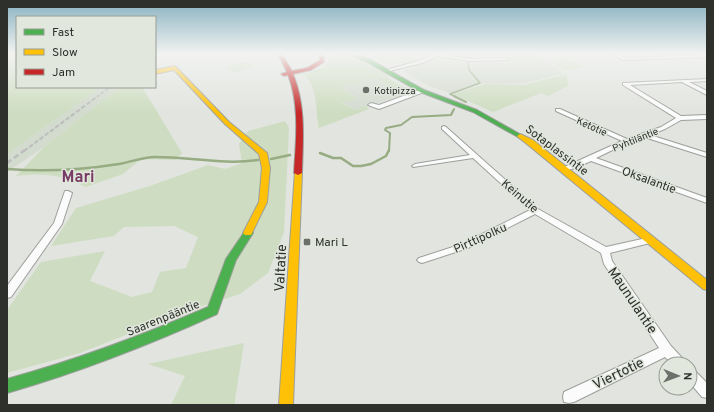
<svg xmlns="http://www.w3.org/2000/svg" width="714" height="412" font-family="Overpass,sans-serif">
<rect width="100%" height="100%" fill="#e1e4df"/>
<path fill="#d3dace" d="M429,54H536L564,73L526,83L498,84L483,83L450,93L429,86L403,71Z
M374,78L404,95L354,110L342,102L356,97L338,87Z
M101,87H120L44,147L7,172V154Z"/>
<path fill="#ceddc1" d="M7,54H17V87H101L7,154Z
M367,54H428C401,66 393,64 367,54Z
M336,55C357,54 372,66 389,76L386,77L411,91L405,93L400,92L374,78L339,87L356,98L342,103L354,110L366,106L369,109L319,128C315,111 319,88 304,75C315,69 326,69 331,57Z
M549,60L575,61L586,67L564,71Z
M242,62L252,63L254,66L234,73L224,66Z
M562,75H567L568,86L548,96L541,93L493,112L453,94L485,84L524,85Z
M120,87H142L182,153L176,160L141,159L123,174L86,187C58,174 45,173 16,176L44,147Z
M285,121L289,128L284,232L268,273L240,294L184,312L80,353L7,373V310L41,262L105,251L90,281L132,297L152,292L160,272L186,268L198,237L174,226L124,227L114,236L51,246L76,208L150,186L208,165L225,169L242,163L239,144L248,131Z
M244,343L235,400V405H171L185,376L148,364Z"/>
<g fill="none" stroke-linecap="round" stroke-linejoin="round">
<path stroke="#97ac83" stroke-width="1.5" d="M467,54L468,58
M456,97L450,94L480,83L469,70L468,61"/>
<path stroke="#97ac83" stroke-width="2" d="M454,96L466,102
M389,151L390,133L385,130L386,128L401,125L412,117L451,115L454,109"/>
<path stroke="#97ac83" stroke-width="2.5" d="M320,153L333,158H341L353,166H361L371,164L386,156L389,150
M271,159L290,155
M7,169C45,172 81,170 119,164C131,162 143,157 155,157C190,157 224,165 258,160"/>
<g stroke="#9d9f9b" stroke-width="2">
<path id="street" d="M436,54L470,59L506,58L508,59L506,60L470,61L437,56L422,63L385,72L383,71L418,61Z
M612,54H617L624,58L707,55V57L623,60Z
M707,79V81L689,82L707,91V95L682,82L630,85L681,116L707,115V119L681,120L665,129L650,135L707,153V157L644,137L629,142L596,158L707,198V203L591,161L575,168L564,171L560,169L622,141L556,111V109H560L627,139L661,127L676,118L623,85V83Z
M422,89L425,91L424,92L379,109L368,105L371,103L379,105Z
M444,126L446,127L538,209L606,247L651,237L654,238L655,240L654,242L610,253L612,261L671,346L684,360L686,364H672L665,357L574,402L569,403L564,402L563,397L564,392L659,348L604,264L601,253L535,214L468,248L422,263L419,262L417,260L419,258L462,244L530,210L473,158L413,167L412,166L415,164L470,155L442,129V127Z
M65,191H68L72,193L62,224L11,297L7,298V286L54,223Z
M690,368L694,370L707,383V398L702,397L690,383Z"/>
</g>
<g stroke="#9d9f9b" stroke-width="2">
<path id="fast" d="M349,54H355L371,60L424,90L477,110L523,136L520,138L518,137L473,112L420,92L367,62Z
M248,230L251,231L253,233L236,260L217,314C149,345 79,372 7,393V379C76,360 143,335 208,307L226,259L245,231Z"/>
</g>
<g stroke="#9d9f9b" stroke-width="2">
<path id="slow" d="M175,66L229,122L267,153L270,168L267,202L251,235H245L243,233L259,202L262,168L259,154L225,124L174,70L155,74V70Z
M520,134L533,140L707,280V290L703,289L527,144L518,137L517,136Z
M295,171H298L302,173L293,405H279Z"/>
</g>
<g stroke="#9d9f9b" stroke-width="2">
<path id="jam" d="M278,54H282L292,71L307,68L320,60L319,54H323L324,62L311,70L293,74C306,105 303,140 302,173L298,175L294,173C296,140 300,106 288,75L284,76L281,74L287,72Z"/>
</g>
<use href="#street" fill="#fafbfa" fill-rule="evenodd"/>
<use href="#fast" fill="#4caf50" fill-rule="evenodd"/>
<use href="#slow" fill="#ffc107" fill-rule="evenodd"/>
<use href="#jam" fill="#c62828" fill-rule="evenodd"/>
<path stroke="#bcbdbc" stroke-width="1.5" stroke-dasharray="3.5 1.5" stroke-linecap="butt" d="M97,97L110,87"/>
<path stroke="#bcbdbc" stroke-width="2" stroke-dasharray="4.5 2" stroke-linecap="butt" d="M24,151L98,96"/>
<path stroke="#bcbdbc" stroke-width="2.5" stroke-dasharray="5.5 3" stroke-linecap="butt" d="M7,163L25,150"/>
</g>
<linearGradient id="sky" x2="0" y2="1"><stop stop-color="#87b1c0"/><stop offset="0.48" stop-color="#f2f3f1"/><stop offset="1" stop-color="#f2f3f1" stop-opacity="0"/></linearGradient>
<rect width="714" height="112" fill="url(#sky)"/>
<g fill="#6d6f6b" stroke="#e1e7dc" stroke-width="1.5">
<circle cx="366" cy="90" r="4"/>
<rect x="303" y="238" width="8" height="8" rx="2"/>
</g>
<g text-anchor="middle" stroke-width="3" stroke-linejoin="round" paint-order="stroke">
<g font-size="10" fill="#2e302c" stroke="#e1e7dc" text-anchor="start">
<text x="374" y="94">Kotipizza</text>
</g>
<g font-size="10" fill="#2e302c" stroke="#e1e7dc">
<text transform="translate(592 126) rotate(24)" y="4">Ketotie</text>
<text transform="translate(635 139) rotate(-22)" y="4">Pyhtiläntie</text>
</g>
<g font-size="12" fill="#2e302c" stroke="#e1e7dc">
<text transform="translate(557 150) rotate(37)" y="4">Sotaplassintie</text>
<text transform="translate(649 180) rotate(20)" y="4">Oksalantie</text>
<text transform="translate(520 196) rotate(41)" y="4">Keinutie</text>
<text transform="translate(480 238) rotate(-24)" y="4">Pirttipolku</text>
<text transform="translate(163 318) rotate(-22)" y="4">Saarenpääntie</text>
</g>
<g font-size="12" fill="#2e302c" stroke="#e1e7dc" text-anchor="start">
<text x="315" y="246">Mari L</text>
</g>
<g font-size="14" fill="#2e302c" stroke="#e1e7dc">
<text transform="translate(280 268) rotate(-87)" y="5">Valtatie</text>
<text transform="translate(633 300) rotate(56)" y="5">Maunulantie</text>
<text transform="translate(618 373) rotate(-26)" y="5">Viertotie</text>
</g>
<g font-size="16" font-weight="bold" fill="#773b64" stroke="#e1e7dc">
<text x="78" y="182">Mari</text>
</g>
</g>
<rect width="714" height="412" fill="none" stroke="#2e302c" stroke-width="16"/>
<rect x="16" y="16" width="140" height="72" fill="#e1e7dc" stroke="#999e96"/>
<rect x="24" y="29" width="20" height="6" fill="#4caf50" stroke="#999e96"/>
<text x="52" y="36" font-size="12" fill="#2e302c">Fast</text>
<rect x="24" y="49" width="20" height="6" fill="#ffc107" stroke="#999e96"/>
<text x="52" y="56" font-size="12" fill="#2e302c">Slow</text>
<rect x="24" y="69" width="20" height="6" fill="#c62828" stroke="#999e96"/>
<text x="52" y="76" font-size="12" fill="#2e302c">Jam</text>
<g transform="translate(678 376) rotate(91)"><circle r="19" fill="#e1e7dc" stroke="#999e96"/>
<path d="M0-3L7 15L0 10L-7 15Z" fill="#6d6f6b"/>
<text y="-6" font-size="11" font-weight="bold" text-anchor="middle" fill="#2e302c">N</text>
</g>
</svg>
